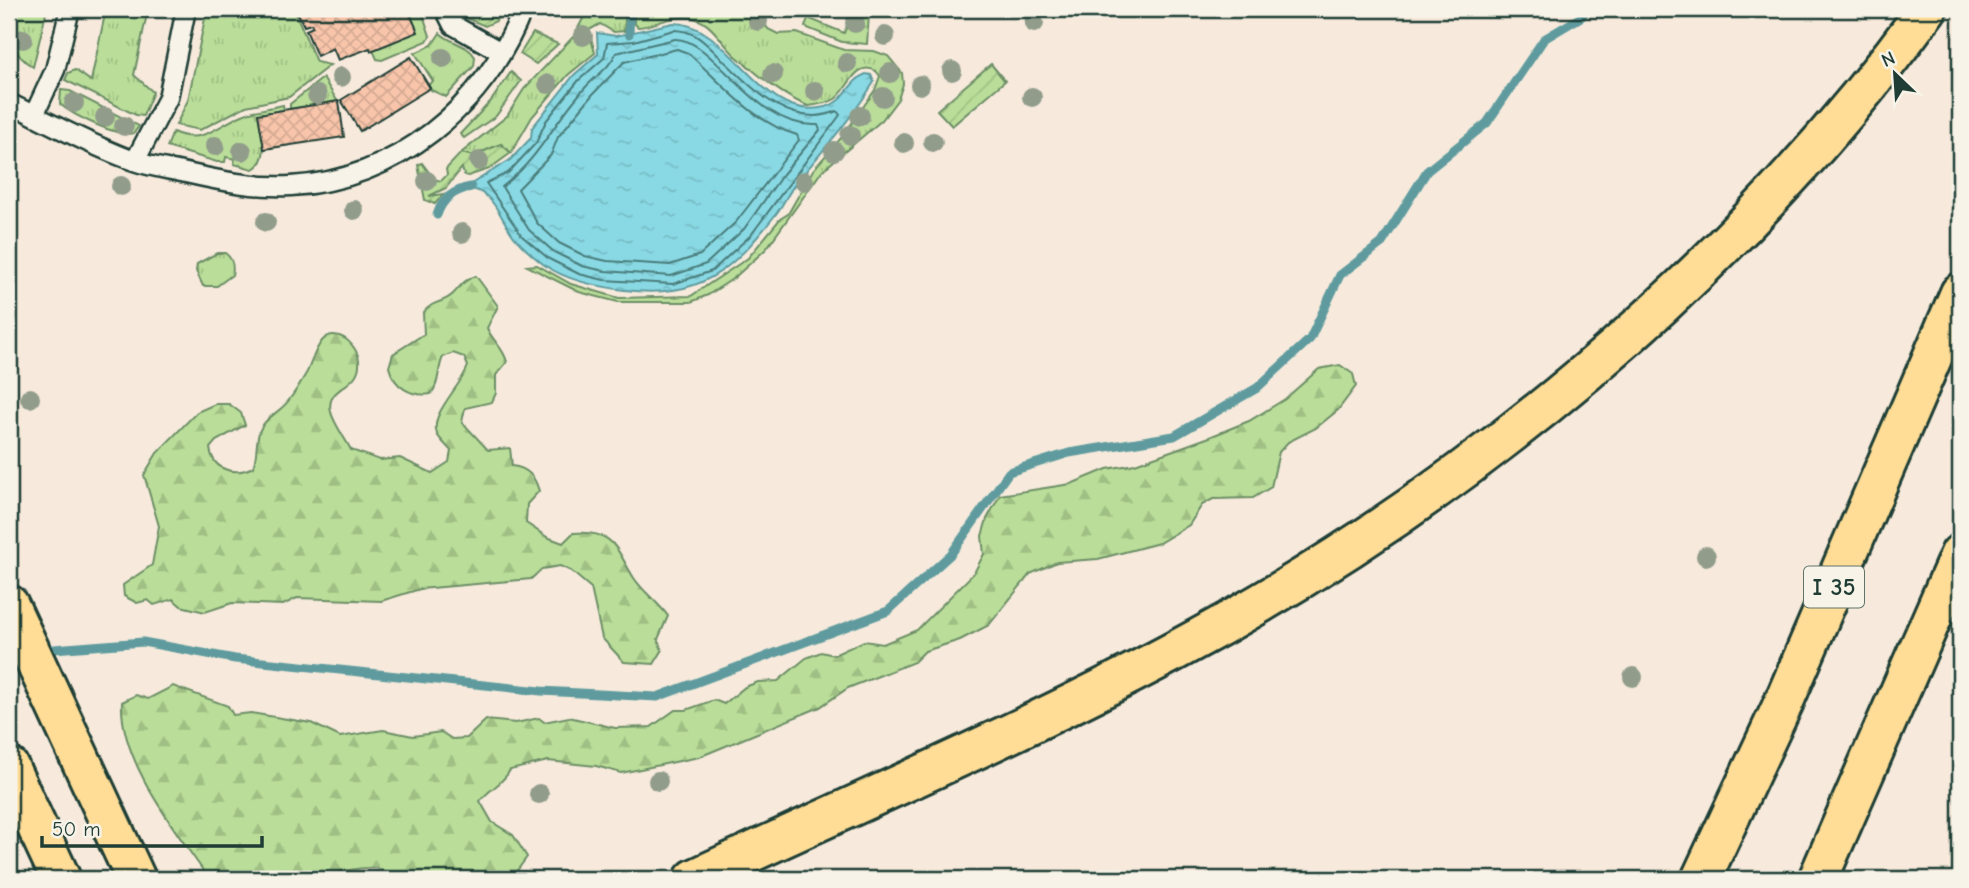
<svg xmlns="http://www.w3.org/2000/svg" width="1969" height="888" font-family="'Comic Neue',sans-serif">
<defs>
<pattern id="grass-tufts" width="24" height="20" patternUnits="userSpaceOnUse" patternTransform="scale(1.75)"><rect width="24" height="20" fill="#bade99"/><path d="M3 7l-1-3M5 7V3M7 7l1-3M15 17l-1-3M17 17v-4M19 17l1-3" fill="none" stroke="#9fbf84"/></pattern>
<pattern id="forest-firs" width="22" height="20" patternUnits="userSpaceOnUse" patternTransform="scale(1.75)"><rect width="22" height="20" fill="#bade99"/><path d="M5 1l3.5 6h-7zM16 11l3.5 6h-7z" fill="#9fbf84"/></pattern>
<pattern id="garden-furrows" width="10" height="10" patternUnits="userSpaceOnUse" patternTransform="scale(1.75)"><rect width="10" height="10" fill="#bade99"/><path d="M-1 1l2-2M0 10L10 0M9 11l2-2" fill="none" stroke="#9fbf84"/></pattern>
<pattern id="water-ripples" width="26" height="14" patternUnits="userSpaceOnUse" patternTransform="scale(1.75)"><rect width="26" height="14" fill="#89d9e4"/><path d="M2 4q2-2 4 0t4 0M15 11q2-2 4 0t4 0" fill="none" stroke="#76bbc4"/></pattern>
<pattern id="building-cross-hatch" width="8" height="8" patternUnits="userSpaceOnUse" patternTransform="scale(1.75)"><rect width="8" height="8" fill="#f9c5aa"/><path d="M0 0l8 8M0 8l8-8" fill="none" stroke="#d5aa93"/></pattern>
</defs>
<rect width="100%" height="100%" fill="#f7eadc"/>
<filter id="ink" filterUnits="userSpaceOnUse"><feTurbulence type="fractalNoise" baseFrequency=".0143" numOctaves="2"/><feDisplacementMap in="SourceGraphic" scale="14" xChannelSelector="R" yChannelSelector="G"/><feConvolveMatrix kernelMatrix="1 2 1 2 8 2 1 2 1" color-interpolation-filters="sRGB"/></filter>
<g filter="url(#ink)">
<path fill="url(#grass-tufts)" stroke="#6c8e66" stroke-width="2" d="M9,9H47L33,67C9,52 9,35 9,9Z
M106,9H148L134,75L153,92L143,116L136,115L65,80L68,73L75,70L91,81Z
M207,9H294L316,62L330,65L289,97L246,106L200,130L176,125L188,100Z
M408,9H421L430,36L427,41L382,60L377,59L373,50L417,32Z
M588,9H626L624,31L614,32L600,24L589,30L595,53L568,75L532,117L511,153L501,144L473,156L461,153L507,116L524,89L574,36Z
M634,9H745L761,17L768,29L778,34L797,33L844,50L874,51L888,56L902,73L903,84L898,99L882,120L822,171L766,249L734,278L708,295L691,302H618L579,292L527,266L537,265L571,284L619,298L691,296L748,258L780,219L788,214L813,170L842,137L875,90L880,76L876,71C855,60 849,89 835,99C827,104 817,105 808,106C782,96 757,74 736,56C718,40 712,19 686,17C669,16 654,26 638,27L634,23Z
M853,11L869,14L867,44L842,42L805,27L808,18L844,33Z
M440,33C450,43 468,44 475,57L474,66L446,97L431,90L428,85L433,81L415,53L432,45Z
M511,72L521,81L496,116L464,138L460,134L491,101Z
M323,78L338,102L290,109V104Z
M61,90L70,91L139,126L134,133C119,138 72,115 60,104Z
M283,105L284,110L258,114C261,131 272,158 253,169L234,164L235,159L226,157L225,162H217L167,147L173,132C204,146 218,124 245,114C257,109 271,108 283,105Z
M217,253H225C233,259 234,266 232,275L217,286H203L196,271L197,264Z"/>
<path fill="url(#forest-firs)" stroke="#6c8e66" stroke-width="2" d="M476,276L498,306L487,328C493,342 503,347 507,362L496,375V393L492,402L465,408L462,422L488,450L510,448L512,466C528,468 535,477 539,491L527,504L526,523L547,537L563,543L573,533C615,530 615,548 634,578C643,592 658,602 668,616L658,639L662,651L654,664L624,662L602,638L591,588L571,571L560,566L542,569L531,579L420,589L381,601L297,598L283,605L232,603L205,612L181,606L173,599L154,605L148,600L137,603L124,596L123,585L152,565L159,526L144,475L157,453L197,412L215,404H229L241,413L245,425L216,441L210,448C213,471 235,476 253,467C258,455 255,442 260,430C265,417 282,411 289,400C296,391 301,382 307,372C314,358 320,325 344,338C351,342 358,352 359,360C362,389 324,385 331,412C334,424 345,438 351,450L380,460L400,458L432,473L449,462L451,451C447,446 440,440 437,434C429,414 461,387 468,366L464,357L453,353L443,357C437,370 440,383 431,394C411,397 394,387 389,367L393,354L424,334L423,313C434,299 443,304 453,294C461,286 463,280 476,276Z
M1340,365L1353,374L1356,386L1338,410L1316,428L1288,442L1279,452L1271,487L1253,498L1213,499L1202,505L1189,525L1159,543L1098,559L1057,562L1030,574L989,625L960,640L925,651L914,662L848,688L820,707L699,757L621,773L596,766L548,761L510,770C502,785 490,788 480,801L492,822L513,835L527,857L513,876L500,879C469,879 433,884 402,879C389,877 385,866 367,868C331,870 309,885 270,875L261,879H209C177,832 119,761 122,702L136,695L148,699L173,686L228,706L233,715L251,713L311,723L340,737L383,730L413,736L441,732L452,739L467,738L486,720L516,723L539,718L544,722L569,717L615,728L651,727L675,710H686L714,700L724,704L745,687L758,682L778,681L806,658L821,652L834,655L864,641L883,644L917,630L974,573L984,554L982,536L987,519L1000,495L1071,484L1107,469L1135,464L1207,438L1249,421L1285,399L1319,369Z"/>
<path fill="url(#garden-furrows)" stroke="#6c8e66" stroke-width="2" d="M502,9L496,21L485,26L464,17L461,10Z
M533,33L558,44L536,64L520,54Z
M991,64L1005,81L952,126L937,110Z
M501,144L511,153L489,169L468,176L464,175L462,168L446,188L429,196L443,194L435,204L425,200L418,165L422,163L434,179L441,181L447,175L446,169L461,153L473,156Z"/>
<path fill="url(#water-ripples)" stroke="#5f9b9e" stroke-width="2" d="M673,23C732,23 759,123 825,107C845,103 849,80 866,74L871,75L874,82C852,118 823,150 796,183C788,193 783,205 776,214C731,272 700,299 624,290C596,286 567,281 543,264C534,257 524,248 516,239C502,223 495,192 471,189V184L510,160L531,138L532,128L574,75L598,54L597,33L616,36Z"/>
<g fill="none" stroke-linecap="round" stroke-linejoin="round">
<path stroke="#497b7a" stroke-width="2" d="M674,30C695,30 705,43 719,56C750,86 790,131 837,111L840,115L751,235L712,271L673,284L604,280L579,274L549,259L522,236L486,183L508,173L536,143L546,121L579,80L604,58L607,43L634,41Z
M675,39C715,38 753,129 818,125L820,130L783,174L744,229L706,264L671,276L605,271L582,266L554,252L529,230L502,187C540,158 552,124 584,89C595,76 609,69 616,53Z
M677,49L688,53C721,82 753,123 797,135L799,140L736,222L700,255L670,265L607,261L585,256L559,243L537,223L518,189L551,155L558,137L593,94L624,62Z"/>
<path stroke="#5f9b9e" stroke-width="9" d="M629,34L630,9
M437,215C442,199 454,190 471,187
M41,650L143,642L235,659L541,691L657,697L888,611L951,554L1009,472L1069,453L1174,436L1257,388L1310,339L1340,275L1382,243L1427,171L1487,123L1544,39L1581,17L1587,9"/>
</g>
<path fill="url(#building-cross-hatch)" stroke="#1f3d34" stroke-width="2" d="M296,9H408L418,32L371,51L370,48L338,60L333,48L317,56L306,30L313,27L311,24L304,26Z
M411,57L430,88L360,131L341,100Z
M339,101L344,137L264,149L258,114Z"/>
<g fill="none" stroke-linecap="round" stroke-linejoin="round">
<g stroke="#1f3d34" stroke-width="23">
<path id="lane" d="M445,9L453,25L501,52
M9,103C50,123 92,146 134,161C151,167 169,169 186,173C221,181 256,188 291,186C397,180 485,106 523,9
M34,115L55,70L70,9
M135,161L168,98L186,9"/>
</g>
<g stroke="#1f3d34" stroke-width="44">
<path id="primary" d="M9,605L136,879
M9,767L61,879"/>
</g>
<g stroke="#1f3d34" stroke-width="44">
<path id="highway" d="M694,879C854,804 1017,735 1173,652C1463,498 1733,275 1927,9
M1701,879L1783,704L1960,293
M1818,879L1960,554"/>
</g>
<use href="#lane" stroke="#f7f3e8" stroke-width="18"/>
<use href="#primary" stroke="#ffdd96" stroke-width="38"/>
<use href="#highway" stroke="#ffdd96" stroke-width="38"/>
</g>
<g fill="#919c8b">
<circle cx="758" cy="21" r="10"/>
<circle cx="855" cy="23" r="10"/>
<circle cx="1034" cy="23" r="10"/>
<circle cx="583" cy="36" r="10"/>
<circle cx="885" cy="36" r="10"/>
<circle cx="23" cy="39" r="10"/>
<circle cx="443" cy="58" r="10"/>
<circle cx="847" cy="63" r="10"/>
<circle cx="952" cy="71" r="10"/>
<circle cx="890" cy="73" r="10"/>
<circle cx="773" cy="74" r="10"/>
<circle cx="341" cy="77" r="10"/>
<circle cx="548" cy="84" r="10"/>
<circle cx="920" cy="85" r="10"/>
<circle cx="815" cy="91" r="10"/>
<circle cx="317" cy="95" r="10"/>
<circle cx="883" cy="97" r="10"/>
<circle cx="1032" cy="97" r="10"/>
<circle cx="74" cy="103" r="10"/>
<circle cx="860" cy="116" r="10"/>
<circle cx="105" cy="117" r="10"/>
<circle cx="124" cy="126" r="10"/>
<circle cx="850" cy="135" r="10"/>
<circle cx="933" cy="142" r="10"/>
<circle cx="904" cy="143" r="10"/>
<circle cx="215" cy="146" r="10"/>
<circle cx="242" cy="151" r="10"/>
<circle cx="834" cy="151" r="10"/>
<circle cx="479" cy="161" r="10"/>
<circle cx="427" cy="181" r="10"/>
<circle cx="804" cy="181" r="10"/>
<circle cx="121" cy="186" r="10"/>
<circle cx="354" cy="210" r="10"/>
<circle cx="266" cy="222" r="10"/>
<circle cx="462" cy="233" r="10"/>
<circle cx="30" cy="398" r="10"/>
<circle cx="1706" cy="556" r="10"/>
<circle cx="1633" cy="677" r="10"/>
<circle cx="658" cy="781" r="10"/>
<circle cx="539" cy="794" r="10"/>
</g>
</g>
<g text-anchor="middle" stroke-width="6" stroke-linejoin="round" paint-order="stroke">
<rect fill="#f7f3e8" stroke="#60746a" stroke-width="2" x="1804" y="566.5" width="60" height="41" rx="5"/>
<g font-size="24" font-weight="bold" fill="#1f3d34">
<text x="1834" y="595">I 35</text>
</g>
</g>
<rect width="1969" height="888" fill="none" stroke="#f7f3e8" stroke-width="35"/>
<rect x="18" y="18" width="1934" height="853" fill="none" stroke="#1f3d34" stroke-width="2.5" filter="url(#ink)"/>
<g transform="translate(1895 74) rotate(335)" stroke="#f7f3e8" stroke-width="5" paint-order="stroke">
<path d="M0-5L12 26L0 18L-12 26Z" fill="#1f3d34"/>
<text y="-10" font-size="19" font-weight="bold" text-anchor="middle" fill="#1f3d34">N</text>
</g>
<path d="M42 836v10h220v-10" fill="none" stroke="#1f3d34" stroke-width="3.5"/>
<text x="52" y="836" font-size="21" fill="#1f3d34" stroke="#f7f3e8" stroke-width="5" paint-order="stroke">50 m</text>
</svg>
